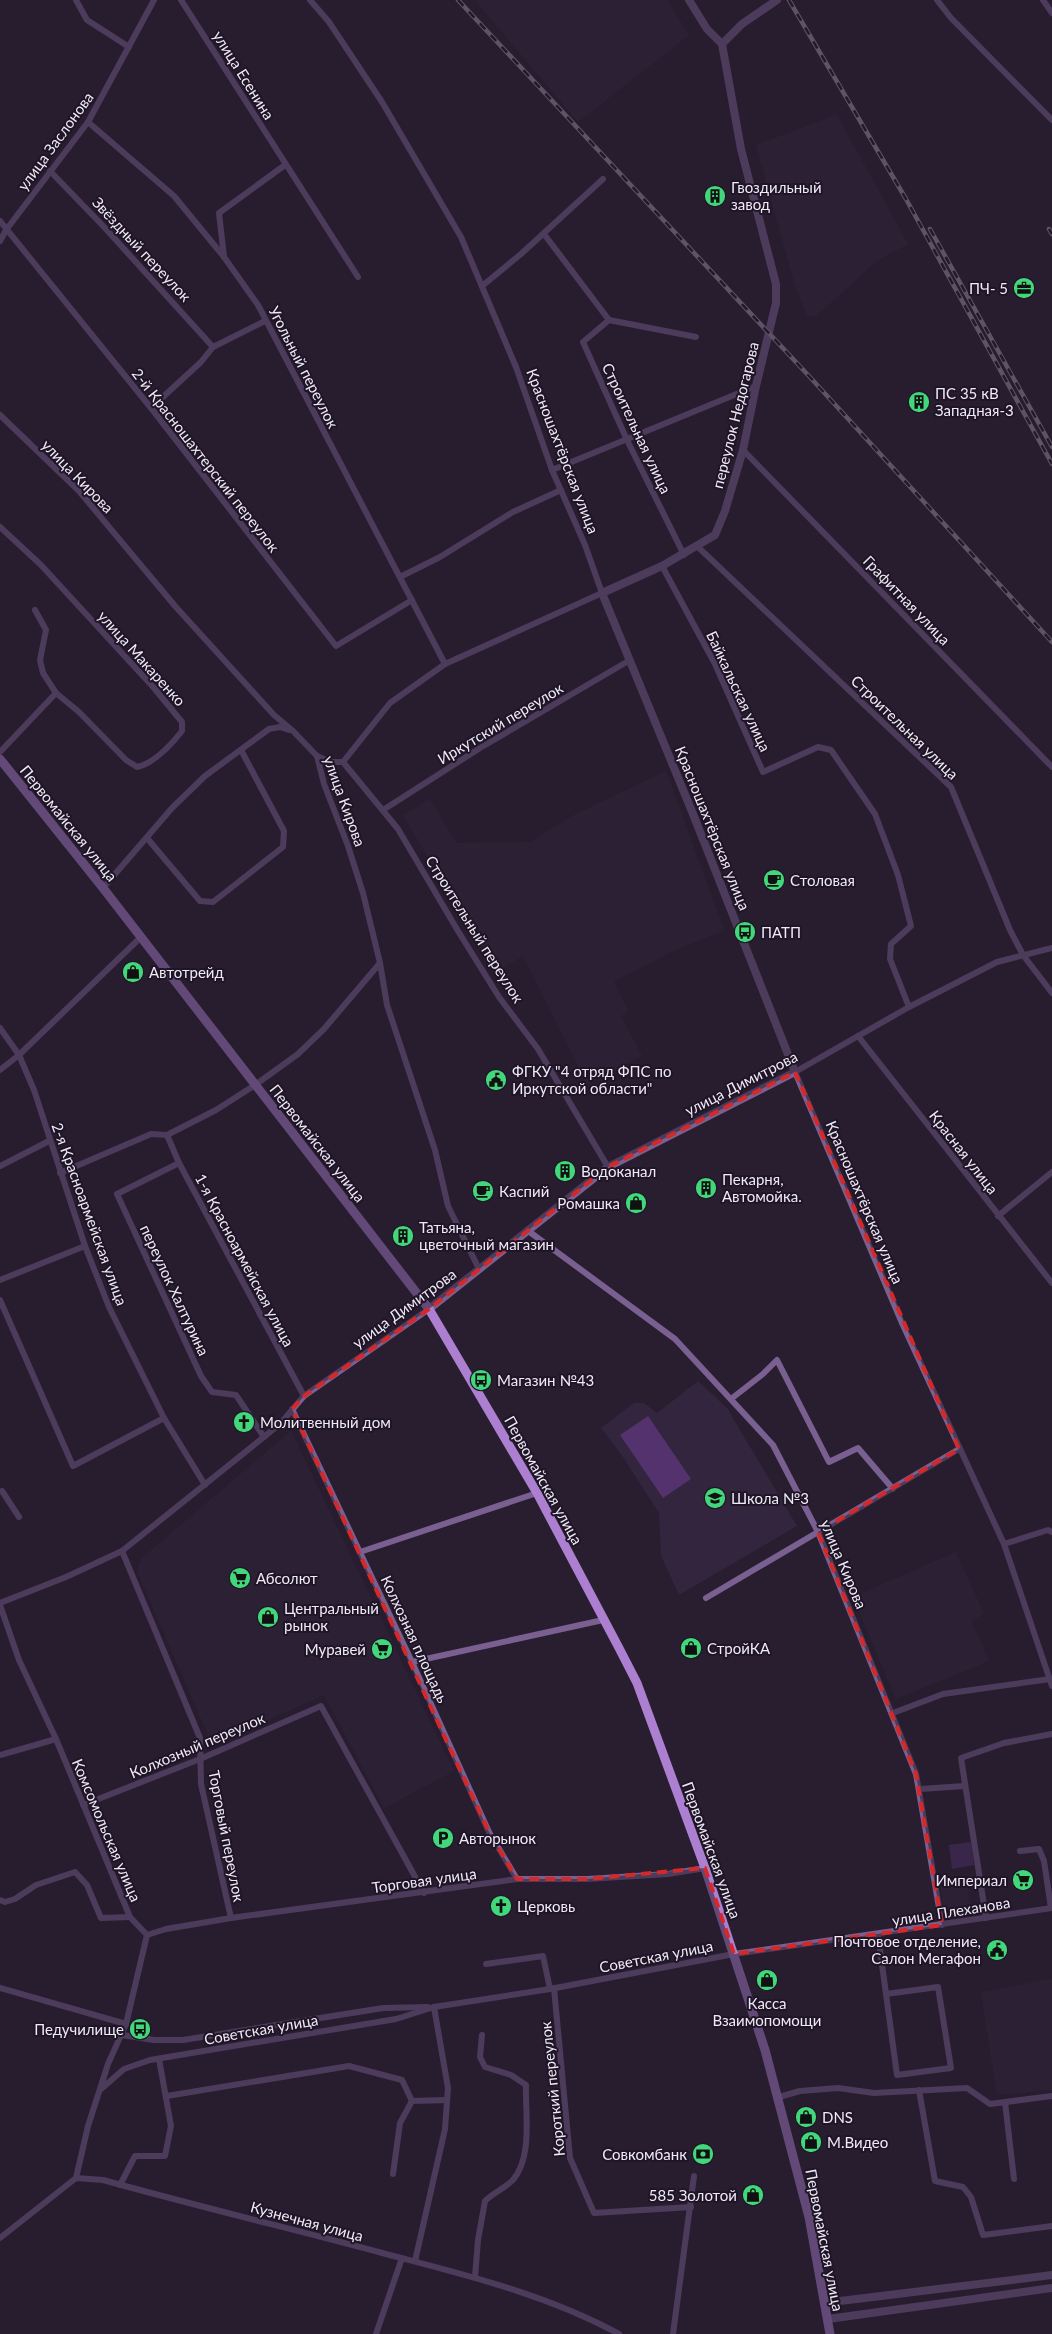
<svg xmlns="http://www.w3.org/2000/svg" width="1052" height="2334" viewBox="0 0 1052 2334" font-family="Lato,sans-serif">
	<rect width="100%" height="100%" fill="#281e30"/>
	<g fill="#32253d">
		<path d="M475,0H667L689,35L578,122Z"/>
		<path d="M837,115L908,244L878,260L816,316L807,315L796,289L756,145Z"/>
		<path d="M666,771L724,930L671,952L614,981L628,1011L621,1016L642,1056L587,1084L523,956L496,972L403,815L430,799L456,843L531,842L570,817Z"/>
		<path d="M698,1381L727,1408L797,1526L679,1595L661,1556L659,1513L623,1457L601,1428L634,1403H644L657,1413Z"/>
		<path d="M291,1431L454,1771L384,1808L324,1695L219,1742L209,1737L137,1571L141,1559Z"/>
		<path d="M956,1552L984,1614L971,1621L989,1661L896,1699L853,1597Z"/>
		<path d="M962,1883L968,1888L971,1908L944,1912L940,1886Z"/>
		<path d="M1052,1979V2090L997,2095L981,1992Z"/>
	</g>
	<g fill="#53326d">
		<path d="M648,1416L691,1479L663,1498L620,1435Z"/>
		<path d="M971,1842L974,1865L952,1869L949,1845Z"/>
	</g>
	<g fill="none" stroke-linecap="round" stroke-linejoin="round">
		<g stroke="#7a5f91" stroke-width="6">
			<path d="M76,0L87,20L129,47"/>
			<path d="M181,0L358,277"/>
			<path d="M310,0L329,22L382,102L461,237L516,367L552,470L585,545L602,593L445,664L390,703L343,762"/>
			<path d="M937,0L951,18L1052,120"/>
			<path d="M1043,0L1052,13"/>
			<path d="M88,122L174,196L224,257L258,305L445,664"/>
			<path d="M50,171L105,228L213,347"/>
			<path d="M0,221L151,408L336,646L412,600"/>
			<path d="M544,234L609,320L696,337"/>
			<path d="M0,241L6,230L88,122L154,0"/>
			<path d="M224,257L219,213L285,165"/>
			<path d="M482,286L521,254L603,179"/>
			<path d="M609,320L583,342L627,440L684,555"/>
			<path d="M151,408L201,362L213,347L265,321"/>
			<path d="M0,415L79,491L175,606L274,715L293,731L317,756L324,784L348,846L363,893L380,963L387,1005L435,1150L448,1206L479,1269"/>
			<path d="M743,450L1052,767"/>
			<path d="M552,470L756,386"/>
			<path d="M0,527L41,565L154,688L182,722V731C171,745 155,763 137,767L126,760L79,712L56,693L43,673L40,660L46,630L35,610"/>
			<path d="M698,547L951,787L1010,930L1023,955L1052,993"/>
			<path d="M662,566L715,664L763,772L818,747L831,750L875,814L898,875L911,926L891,944L890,959L909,1007"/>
			<path d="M400,577L440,557L513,512L561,490"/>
			<path d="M0,752L56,693"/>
			<path d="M317,756L330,762H343"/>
			<path d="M343,762L398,829L458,931L499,997L538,1049L608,1167"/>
			<path d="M383,810L480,748L630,660"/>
			<path d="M147,838L200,901L213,902L283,847L284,831L241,750"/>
			<path d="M103,888L172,808L205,776L269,729L280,727L289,730"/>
			<path d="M1052,948L997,962L909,1007L795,1072L902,1323L1004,1544L1052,1686"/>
			<path d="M0,1028L19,1055L34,1090L85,1246L109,1307L164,1418L205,1485"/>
			<path d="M858,1036L1052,1283"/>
			<path d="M0,1070L19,1055L141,937"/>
			<path d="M167,1135L179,1163L304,1396"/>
			<path d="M179,1163L117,1194L201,1376L212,1392L236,1395L264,1437"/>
			<path d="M0,1166L49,1141"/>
			<path d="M60,1173L151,1134L167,1135L216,1110L255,1085L298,1054L324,1029L380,963"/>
			<path d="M998,1216L1052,1172"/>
			<path d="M527,1230L675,1339L773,1445L818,1532L916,1774L942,1925"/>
			<path d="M0,1280L85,1246"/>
			<path d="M0,1300L73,1466L164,1418"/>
			<path d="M731,1399L763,1374L777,1360L829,1462L858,1448L893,1489"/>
			<path d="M292,1409L412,1662L489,1832L517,1879"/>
			<path d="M2,1491L19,1517"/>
			<path d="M1004,1544L1048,1530L1052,1532"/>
			<path d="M122,1551L200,1738L201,1784L231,1918"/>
			<path d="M360,1552L537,1493"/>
			<path d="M706,1598L959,1449"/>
			<path d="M0,1603L66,1577L122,1551L280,1424L304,1396L429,1309"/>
			<path d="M0,1605L19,1660L56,1739L130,1917L147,1935L126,2024L108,2064L88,2126L76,2178"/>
			<path d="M412,1662L603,1620"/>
			<path d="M893,1713L943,1694L1050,1679"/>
			<path d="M0,1755L56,1739"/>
			<path d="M920,1789L965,1786"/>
			<path d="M83,1805L200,1759L321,1706L424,1893"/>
			<path d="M1020,1851L1039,1849L1044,1861L1051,1908"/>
			<path d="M0,1900L5,1902L15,1899L36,1885L75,1872L87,1885L101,1918L130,1917"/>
			<path d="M986,1918L961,1758L1004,1743L1052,1734"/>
			<path d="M147,1935L166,1929L231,1918L517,1879H587L668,1874L705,1868"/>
			<path d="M878,1935L897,2075L951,2068L938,1987L886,1994"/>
			<path d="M486,1964L543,1956L550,1989"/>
			<path d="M0,1988L126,2024"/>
			<path d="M554,1988L570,2158L594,2213L691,2207"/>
			<path d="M122,2035L154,2040H183L383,2008L428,2007"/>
			<path d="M100,2090L124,2069L150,2060L396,2019L434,2007L550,1989L734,1954L1052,1908"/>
			<path d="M919,2090L935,2181L963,2187L971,2197L983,2235L1052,2226"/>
			<path d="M167,2096L349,2066L402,2080L412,2101L447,2100"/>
			<path d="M779,2097L800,2091L838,2088L874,2093L967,2088L990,2104L1052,2096"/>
			<path d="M1005,2102L1014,2179"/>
			<path d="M393,2174L400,2123L412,2101"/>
			<path d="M120,2185L135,2156H165L171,2126L159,2059"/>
			<path d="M0,2238L76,2178L103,2180C197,2206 292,2229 386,2254C465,2275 546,2294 619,2334"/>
			<path d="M415,2261L445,2129L448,2088L434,2007"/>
			<path d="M475,2277L478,2240L485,2201C493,2193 505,2188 513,2180C533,2156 525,2114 526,2085L511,2075L485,2067L480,2057L482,2035"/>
			<path d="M376,2334L402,2258"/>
			<path d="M673,2334L694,2176"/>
		</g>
		<g stroke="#7a5f91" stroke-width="8">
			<path d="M722,44L742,24L777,0"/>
			<path d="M429,1309L608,1167L795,1072L693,814L602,593L662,566L715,535L725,511L743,450L756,386L776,303V284L741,149L722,44L707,29L689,0"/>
			<path d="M824,2303L1052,2275"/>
			<path d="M828,2319L1052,2288"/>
		</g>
		<path stroke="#ac7fd0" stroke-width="9" d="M0,759L103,888L429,1309L537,1493L619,1648L637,1683L705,1868L765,2050L809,2217L830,2334"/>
		<g stroke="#9e96a5" stroke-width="4.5">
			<g id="rail">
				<path d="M458,0L808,375L1052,642"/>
				<path d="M789,0L906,199L1052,464"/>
				<path d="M930,229L1052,447"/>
				<path d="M1049,229L1052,234"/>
			</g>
		</g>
		<use href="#rail" stroke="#1e1526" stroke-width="2.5" stroke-dasharray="8" stroke-linecap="butt"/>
	</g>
	<path d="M0 0H1052V2334H0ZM795,1072L959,1449L818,1532L916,1774L942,1925L734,1954L705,1868L587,1879H517L489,1832L292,1409L304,1396L429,1309L608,1167Z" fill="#281e30" fill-opacity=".55" fill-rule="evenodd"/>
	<path fill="none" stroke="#d62828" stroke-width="4" stroke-dasharray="10 6" stroke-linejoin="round" d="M795,1072L959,1449L818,1532L916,1774L942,1925L734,1954L705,1868L587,1879H517L489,1832L292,1409L304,1396L429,1309L608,1167Z"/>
	<defs>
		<g id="building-disc" transform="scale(1.125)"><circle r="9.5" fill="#42d77b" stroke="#1e1526"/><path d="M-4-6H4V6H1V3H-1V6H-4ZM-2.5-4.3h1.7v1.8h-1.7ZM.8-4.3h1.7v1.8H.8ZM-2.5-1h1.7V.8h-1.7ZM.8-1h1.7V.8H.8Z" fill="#111"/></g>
		<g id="office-disc" transform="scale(1.125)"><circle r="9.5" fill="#42d77b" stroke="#1e1526"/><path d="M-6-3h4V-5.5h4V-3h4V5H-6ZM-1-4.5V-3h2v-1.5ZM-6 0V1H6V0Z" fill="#111"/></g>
		<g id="cafe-disc" transform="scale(1.125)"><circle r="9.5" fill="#42d77b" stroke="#1e1526"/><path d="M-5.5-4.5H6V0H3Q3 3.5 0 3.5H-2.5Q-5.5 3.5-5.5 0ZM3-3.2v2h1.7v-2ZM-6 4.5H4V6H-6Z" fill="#111"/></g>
		<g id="bus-disc" transform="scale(1.125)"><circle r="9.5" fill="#42d77b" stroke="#1e1526"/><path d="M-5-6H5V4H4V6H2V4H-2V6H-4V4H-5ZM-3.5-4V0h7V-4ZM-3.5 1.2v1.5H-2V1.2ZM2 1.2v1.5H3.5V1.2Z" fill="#111"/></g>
		<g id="shop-disc" transform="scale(1.125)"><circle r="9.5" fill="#42d77b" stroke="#1e1526"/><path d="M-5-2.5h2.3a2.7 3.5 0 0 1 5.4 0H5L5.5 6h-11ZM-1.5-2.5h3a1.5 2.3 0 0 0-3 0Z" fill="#111"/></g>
		<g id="civic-disc" transform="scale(1.125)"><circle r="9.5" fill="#42d77b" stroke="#1e1526"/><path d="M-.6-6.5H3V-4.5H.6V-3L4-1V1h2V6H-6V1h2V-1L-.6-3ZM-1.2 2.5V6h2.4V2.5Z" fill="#111"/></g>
		<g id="church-disc" transform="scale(1.125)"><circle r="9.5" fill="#42d77b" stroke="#1e1526"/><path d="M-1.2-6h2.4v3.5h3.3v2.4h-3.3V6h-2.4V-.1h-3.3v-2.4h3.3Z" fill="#111"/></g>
		<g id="school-disc" transform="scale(1.125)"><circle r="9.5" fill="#42d77b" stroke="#1e1526"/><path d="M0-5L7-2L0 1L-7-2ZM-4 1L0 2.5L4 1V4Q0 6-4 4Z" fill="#111"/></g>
		<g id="supermarket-disc" transform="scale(1.125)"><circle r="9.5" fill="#42d77b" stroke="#1e1526"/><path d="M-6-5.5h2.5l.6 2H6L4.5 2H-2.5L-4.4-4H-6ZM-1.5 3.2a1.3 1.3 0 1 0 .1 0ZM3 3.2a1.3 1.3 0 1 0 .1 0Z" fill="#111"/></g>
		<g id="parking-disc" transform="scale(1.125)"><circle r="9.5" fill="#42d77b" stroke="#1e1526"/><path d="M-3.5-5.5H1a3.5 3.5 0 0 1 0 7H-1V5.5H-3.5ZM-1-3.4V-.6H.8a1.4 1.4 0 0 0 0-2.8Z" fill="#111"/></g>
		<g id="bank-disc" transform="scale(1.125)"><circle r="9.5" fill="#42d77b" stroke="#1e1526"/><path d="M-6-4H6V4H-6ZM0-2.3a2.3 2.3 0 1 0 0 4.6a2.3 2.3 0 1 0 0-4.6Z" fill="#111"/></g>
	</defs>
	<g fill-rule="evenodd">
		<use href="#building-disc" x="715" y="196"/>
		<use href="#office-disc" x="1024" y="288"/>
		<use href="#building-disc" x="919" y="402"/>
		<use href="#cafe-disc" x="774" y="880"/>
		<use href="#bus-disc" x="745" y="932"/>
		<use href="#shop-disc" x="133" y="972"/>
		<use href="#civic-disc" x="496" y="1080"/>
		<use href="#building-disc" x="565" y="1171"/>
		<use href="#building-disc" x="706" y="1188"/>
		<use href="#cafe-disc" x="483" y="1191"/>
		<use href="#shop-disc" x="636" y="1203"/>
		<use href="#building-disc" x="403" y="1236"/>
		<use href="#bus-disc" x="481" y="1380"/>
		<use href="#church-disc" x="244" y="1422"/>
		<use href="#school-disc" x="715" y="1498"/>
		<use href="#supermarket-disc" x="240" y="1578"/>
		<use href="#shop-disc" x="268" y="1617"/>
		<use href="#shop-disc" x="691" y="1648"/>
		<use href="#supermarket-disc" x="382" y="1649"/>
		<use href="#parking-disc" x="443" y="1838"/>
		<use href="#supermarket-disc" x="1023" y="1880"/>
		<use href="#church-disc" x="501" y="1906"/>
		<use href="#civic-disc" x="997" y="1950"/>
		<use href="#shop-disc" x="767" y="1980"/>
		<use href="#bus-disc" x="140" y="2029"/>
		<use href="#shop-disc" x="806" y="2117"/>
		<use href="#shop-disc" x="811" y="2142"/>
		<use href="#bank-disc" x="703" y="2154"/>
		<use href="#shop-disc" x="753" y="2195"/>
	</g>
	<g text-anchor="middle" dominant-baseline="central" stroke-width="4" stroke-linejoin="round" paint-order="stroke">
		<g font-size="15" fill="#f0e9f6" stroke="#1e1526">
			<text transform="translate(244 75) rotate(58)">улица Есенина</text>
			<text transform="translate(55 141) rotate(-54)">улица Заслонова</text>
			<text transform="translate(142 249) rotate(47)">Звёздный переулок</text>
			<text transform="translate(304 367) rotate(63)">Угольный переулок</text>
			<text transform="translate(735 415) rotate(-76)">переулок Недогарова</text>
			<text transform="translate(637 428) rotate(65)">Строительная улица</text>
			<text transform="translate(563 451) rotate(69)">Красношахтёрская улица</text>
			<text transform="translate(206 460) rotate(52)">2-й Красношахтерский переулок</text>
			<text transform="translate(78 476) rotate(46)">улица Кирова</text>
			<text transform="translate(907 600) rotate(46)">Графитная улица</text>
			<text transform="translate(142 658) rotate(48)">улица Макаренко</text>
			<text transform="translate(739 691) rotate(65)">Байкальская улица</text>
			<text transform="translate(500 723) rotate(-31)">Иркутский переулок</text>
			<text transform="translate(905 727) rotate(44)">Строительная улица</text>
			<text transform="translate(345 801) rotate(70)">улица Кирова</text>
			<text transform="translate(69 823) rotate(51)">Первомайская улица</text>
			<text transform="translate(713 828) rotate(68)">Красношахтёрская улица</text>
			<text transform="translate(475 929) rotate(58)">Строительный переулок</text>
			<text transform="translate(741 1083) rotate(-27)">улица Димитрова</text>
			<text transform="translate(318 1143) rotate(52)">Первомайская улица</text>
			<text transform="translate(964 1152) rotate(52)">Красная улица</text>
			<text transform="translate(865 1202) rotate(67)">Красношахтёрская улица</text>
			<text transform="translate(90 1214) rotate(70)">2-я Красноармейская улица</text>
			<text transform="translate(245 1260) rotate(62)">1-я Красноармейская улица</text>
			<text transform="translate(175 1290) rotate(65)">переулок Халтурина</text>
			<text transform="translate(404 1308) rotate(-36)">улица Димитрова</text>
			<text transform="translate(544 1480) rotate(61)">Первомайская улица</text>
			<text transform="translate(844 1564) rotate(67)">улица Кирова</text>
			<text transform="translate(415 1639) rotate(65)">Колхозная площадь</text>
			<text transform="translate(197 1745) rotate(-23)">Колхозный переулок</text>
			<text transform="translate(107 1830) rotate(67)">Комсомольская улица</text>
			<text transform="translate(227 1836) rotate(79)">Торговый переулок</text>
			<text transform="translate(712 1850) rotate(70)">Первомайская улица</text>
			<text transform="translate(424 1880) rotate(-8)">Торговая улица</text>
			<text transform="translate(951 1911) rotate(-9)">улица Плеханова</text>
			<text transform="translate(656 1956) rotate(-11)">Советская улица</text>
			<text transform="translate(261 2029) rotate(-10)">Советская улица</text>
			<text transform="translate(552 2089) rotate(-96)">Короткий переулок</text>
			<text transform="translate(307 2221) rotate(15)">Кузнечная улица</text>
			<text transform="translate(825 2240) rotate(79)">Первомайская улица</text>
		</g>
		<g font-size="15" fill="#f0e9f6" stroke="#1e1526" text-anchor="start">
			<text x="731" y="187">Гвоздильный<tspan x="731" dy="17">завод</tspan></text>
			<text x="1008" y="288" text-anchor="end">ПЧ- 5</text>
			<text x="935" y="393">ПС 35 кВ<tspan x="935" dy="17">Западная-3</tspan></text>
			<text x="790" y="880">Столовая</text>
			<text x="761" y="932">ПАТП</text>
			<text x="149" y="972">Автотрейд</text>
			<text x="512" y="1071">ФГКУ "4 отряд ФПС по<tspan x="512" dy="17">Иркутской области"</tspan></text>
			<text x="581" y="1171">Водоканал</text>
			<text x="722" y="1179">Пекарня,<tspan x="722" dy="17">Автомойка.</tspan></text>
			<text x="499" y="1191">Каспий</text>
			<text x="620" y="1203" text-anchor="end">Ромашка</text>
			<text x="419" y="1227">Татьяна,<tspan x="419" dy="17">цветочный магазин</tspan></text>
			<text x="497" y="1380">Магазин №43</text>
			<text x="260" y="1422">Молитвенный дом</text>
			<text x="731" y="1498">Школа №3</text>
			<text x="256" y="1578">Абсолют</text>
			<text x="284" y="1608">Центральный<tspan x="284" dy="17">рынок</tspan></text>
			<text x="707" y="1648">СтройКА</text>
			<text x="366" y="1649" text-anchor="end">Муравей</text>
			<text x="459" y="1838">Авторынок</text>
			<text x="1007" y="1880" text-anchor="end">Империал</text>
			<text x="517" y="1906">Церковь</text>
			<text x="981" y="1941" text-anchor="end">Почтовое отделение,<tspan x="981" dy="17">Салон Мегафон</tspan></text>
			<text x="767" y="2003" text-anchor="middle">Касса<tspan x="767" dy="17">Взаимопомощи</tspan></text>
			<text x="124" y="2029" text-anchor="end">Педучилище</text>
			<text x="822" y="2117">DNS</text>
			<text x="827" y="2142">М.Видео</text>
			<text x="687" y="2154" text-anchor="end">Совкомбанк</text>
			<text x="737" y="2195" text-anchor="end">585 Золотой</text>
		</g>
	</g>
</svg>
